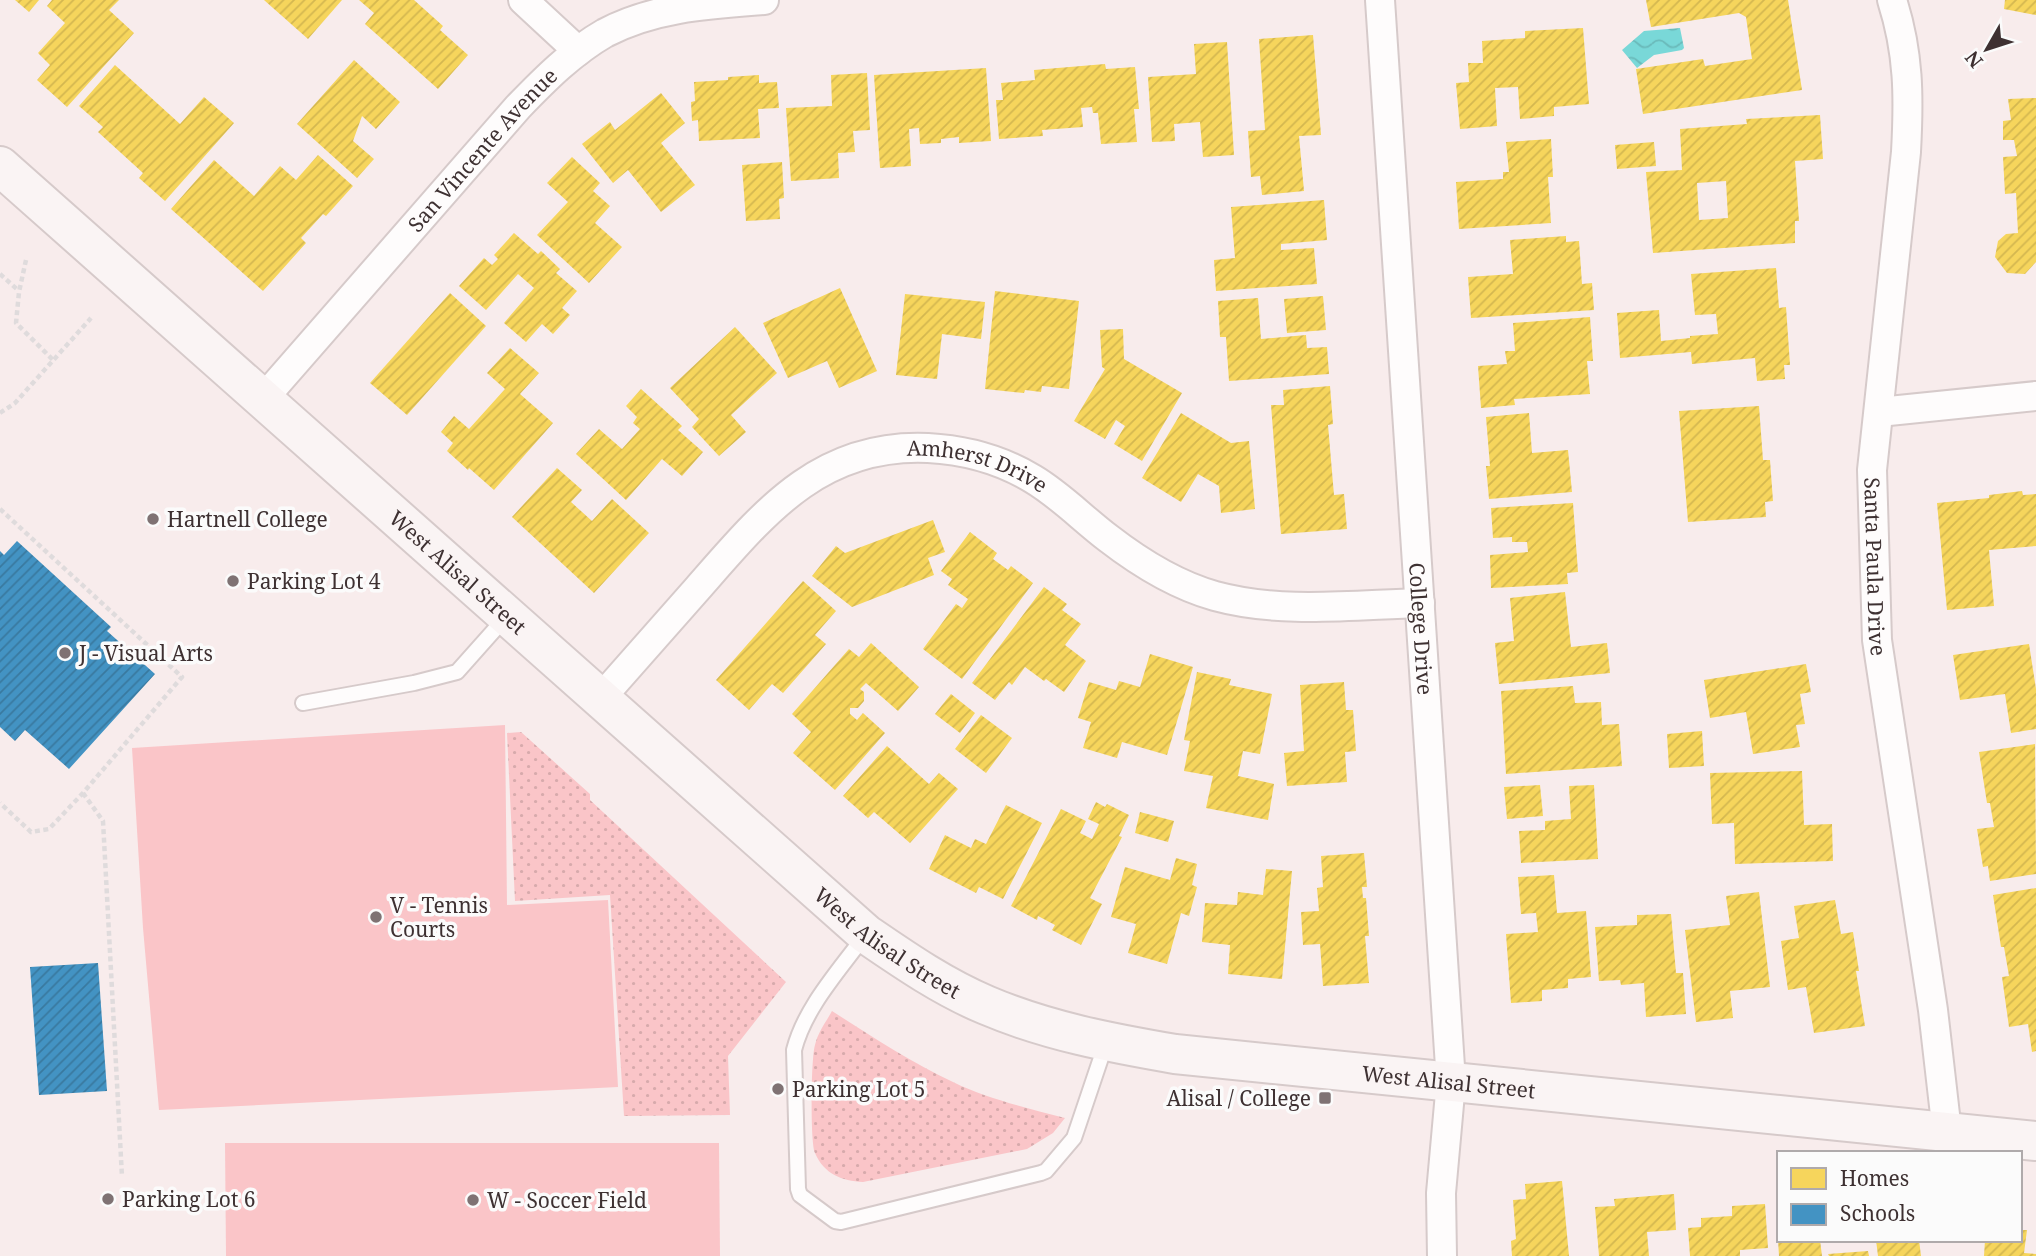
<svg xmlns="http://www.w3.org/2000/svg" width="2036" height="1256" viewBox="0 0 2036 1256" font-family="'Noto Serif',serif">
	<defs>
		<pattern id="grass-dots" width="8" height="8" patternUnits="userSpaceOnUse" patternTransform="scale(1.75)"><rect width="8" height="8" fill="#fac5c8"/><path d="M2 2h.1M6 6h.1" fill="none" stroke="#d7aaac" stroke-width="1.8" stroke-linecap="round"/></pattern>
		<pattern id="water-waves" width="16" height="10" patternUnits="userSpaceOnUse" patternTransform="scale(1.75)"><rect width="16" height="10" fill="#79d8d8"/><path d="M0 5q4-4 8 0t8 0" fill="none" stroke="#6ababa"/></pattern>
		<pattern id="homes-hatch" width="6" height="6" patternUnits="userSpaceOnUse" patternTransform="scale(1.75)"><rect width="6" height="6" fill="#f6d55c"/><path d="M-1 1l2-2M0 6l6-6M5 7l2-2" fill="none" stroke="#d4b750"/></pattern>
		<pattern id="schools-hatch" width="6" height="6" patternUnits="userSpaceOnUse" patternTransform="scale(1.75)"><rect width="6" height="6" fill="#4393c3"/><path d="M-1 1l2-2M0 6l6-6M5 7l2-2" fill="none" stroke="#39799f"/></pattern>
	</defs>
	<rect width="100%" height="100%" fill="#f8ecec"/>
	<g fill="url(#grass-dots)">
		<path d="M521,732L590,794V800L786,982L728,1056L730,1115L624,1116L610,895L515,901L507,733Z"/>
		<path d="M832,1011C871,1036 910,1062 953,1082C988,1099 1027,1108 1065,1118L1053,1133L1027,1149L863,1182C842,1181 824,1174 815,1153C810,1143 811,1057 815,1045C818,1032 826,1022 832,1011Z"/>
	</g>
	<g fill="#fac5c8">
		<path d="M505,725L507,905L608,900L618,1087L159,1110L143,928L132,748Z"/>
		<path d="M225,1143H719L720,1256H226Z"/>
	</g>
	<path fill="url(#water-waves)" d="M1680,28L1684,48L1682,50L1654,55L1637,68L1622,50L1644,31Z"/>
	<g fill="url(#homes-hatch)" fill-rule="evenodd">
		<path d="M15,0H39L29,12Z"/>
		<path d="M52,0H119L109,10L134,33L67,107L37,80L50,65L38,53L65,23L47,6Z"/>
		<path d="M264,0H342L308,39Z"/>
		<path d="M359,0H414L443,26L440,30L468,55L438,89L365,24L374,13Z"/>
		<path d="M1646,0H1788L1802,90L1643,114L1636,69L1703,59L1705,66L1752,59L1746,17L1739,13L1651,27Z"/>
		<path d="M2005,0H2036V15L2004,9Z"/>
		<path d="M1583,28L1589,104L1554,107V116L1520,119L1518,87L1495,88L1497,126L1460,129L1456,83L1469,82L1468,63H1483L1482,41L1525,38V31Z"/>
		<path d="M1313,35L1321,135L1299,136L1304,191L1262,195L1260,176L1251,177L1248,131L1265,130L1259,39Z"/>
		<path d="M1227,42L1234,155L1203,157L1200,122L1174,124L1175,141L1152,142L1148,77L1196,74L1194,44Z"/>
		<path d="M354,60L400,102L376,129L362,116L353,141L374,159L357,178L297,124Z"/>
		<path d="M1105,64L1106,69L1135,67L1139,109H1134L1137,142L1101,144L1098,113H1093L1092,107L1081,108L1083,127L1042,130L1043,136L999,139L996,100H1003L1001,83L1035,80L1034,70Z"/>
		<path d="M115,65L180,124L204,97L234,123L165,201L139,178L143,173L98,132L103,127L79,106Z"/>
		<path d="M986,68L991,141L959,143V137L941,139V143L920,144L919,128L909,129L911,166L880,168L874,75Z"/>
		<path d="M867,73L870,130L853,131L855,152L838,153L839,178L791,181L786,108L832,106L831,75Z"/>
		<path d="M759,75V83L777,82L779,108L758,109L760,138L699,141L698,120L692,121L691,102L695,101L694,82L728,80V77Z"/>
		<path d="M661,93L685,123L661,143L695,185L661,212L628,170L613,183L582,144L610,122L615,130Z"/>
		<path d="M2036,98V262L2025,274L2007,273L1995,257L1998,241L2006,234L2018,233L2016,193L2005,194L2003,157L2017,156L2014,140H2003V121L2011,120L2008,99Z"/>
		<path d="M1820,115L1823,159L1795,161L1799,221H1795V243L1653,253L1646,172L1682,170L1680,129L1747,124L1746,119ZM1726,181L1728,218L1699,220L1697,183Z"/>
		<path d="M1551,139L1553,177H1548L1551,223L1459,229L1456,182L1503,179V172H1509L1506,142Z"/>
		<path d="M1654,142L1656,166L1617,169L1615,145Z"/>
		<path d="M318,155L353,186L326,216L323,214L301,238L306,243L263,291L171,209L214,160L254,196L280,166L296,180Z"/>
		<path d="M572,157L600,183L593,191L610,206L595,223L622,247L589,283L537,235L568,202L547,183Z"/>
		<path d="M782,162L784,198L779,199L780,219L746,221L742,165Z"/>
		<path d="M1324,200L1327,240L1281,244V250L1314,248L1317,284L1216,291L1214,260L1235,258L1231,207Z"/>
		<path d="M514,233L538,254L541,251L560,269L556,273L577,291L562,308L570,315L553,334L542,324L526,342L504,323L534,288L518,274L486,310L459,286L484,258L492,265L498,259L494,255Z"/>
		<path d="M1566,236V242L1579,241L1582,284L1592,283L1594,310L1471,318L1468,277L1513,274L1510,240Z"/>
		<path d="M1776,268L1779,308L1786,307L1790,365H1784L1785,379L1757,381L1755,358L1692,364L1691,352L1620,358L1617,313L1659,310L1661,341L1690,338V336L1718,334L1716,314L1695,315L1691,274Z"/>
		<path d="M840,288L877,371L839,388L827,361L788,378L763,323Z"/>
		<path d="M995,291L1079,301L1069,389L1042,386L1041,392L1025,390L1024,393L985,389Z"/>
		<path d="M450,293L486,326L407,415L370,383Z"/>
		<path d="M905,294L985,302L981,339L942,334L937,379L896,375Z"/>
		<path d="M1323,296L1326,330L1287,333L1284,299Z"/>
		<path d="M1258,298L1261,339L1306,335L1307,348L1327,347L1329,374L1229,381L1226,337H1220L1218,301Z"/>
		<path d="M1590,317L1593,361H1587L1590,394L1514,399L1515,405L1481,408L1478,366L1507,364L1505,351H1515L1513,323Z"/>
		<path d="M735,327L777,373L731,415L746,432L719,456L692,427L699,419L670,388Z"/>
		<path d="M1123,329L1124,359L1182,393L1142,461L1114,444L1125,426L1116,420L1105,439L1074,421L1105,369L1102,367L1100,330Z"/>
		<path d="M510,348L539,373L520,394L553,423L494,490L469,468L468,470L447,451L453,443L441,432L454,416L469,429L505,389L487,373Z"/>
		<path d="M1330,386L1333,424L1328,425L1334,495L1344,494L1347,529L1281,534L1271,405H1284L1283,390Z"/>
		<path d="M641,389L682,426L678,430L703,452L682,476L662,459L626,500L576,454L599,429L622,449L640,429L633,423L637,417L626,406Z"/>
		<path d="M1759,406L1763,460H1770L1773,501L1765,502L1766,517L1688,522L1679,411Z"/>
		<path d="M1181,413L1231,443L1249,441L1255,509L1221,513L1219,486L1198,474L1181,502L1142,478Z"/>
		<path d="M1529,413L1532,453L1568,450L1572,492L1489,499L1486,466H1490L1486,417Z"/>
		<path d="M557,468L582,490L571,502L592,521L612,499L649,533L594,593L512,517Z"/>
		<path d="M2022,491L2023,495L2036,494V546L1989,550L1994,606L1947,610L1937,503L1989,498V495Z"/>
		<path d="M1573,503L1578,572L1567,573L1568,584L1491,588L1490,555L1528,552L1527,542H1512V537L1493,538L1491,508Z"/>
		<path d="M933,520L945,552L928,558L934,575L852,607L812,576L836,546L845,553Z"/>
		<path d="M970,532L997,553L993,559L1008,570L1011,566L1033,583L962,679L923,649L956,604L962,608L968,599L948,585L952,579L941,571Z"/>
		<path d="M803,581L836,611L815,635L826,644L783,693L772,684L749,710L716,680Z"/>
		<path d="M1044,587L1067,604L1062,610L1081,624L1065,645L1086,661L1064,692L1046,679L1044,681L1025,667L1012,685L1009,682L995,700L972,683Z"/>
		<path d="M1565,592L1571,647L1607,643L1610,673L1499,684L1495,643L1514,641L1510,598Z"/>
		<path d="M871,643L919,687L898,711L866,683L860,689L864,692V701L858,708H850V714L857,720L863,713L885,733L835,790L793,753L811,732L792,714L849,649L859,657Z"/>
		<path d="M2029,644L2036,689V729L2011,733L2005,694L1960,700L1953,655Z"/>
		<path d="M1150,654L1193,667L1167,755L1122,742L1117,758L1083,748L1091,722L1078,718L1089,682L1116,690L1119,681L1140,687Z"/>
		<path d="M1806,664L1811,692L1800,694L1805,724L1796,725L1800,747L1753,754L1746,712L1710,718L1704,680Z"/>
		<path d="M1197,672L1231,679L1229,685L1272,694L1260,754L1243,751L1238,776L1274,784L1268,820L1206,808L1213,776L1184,771L1190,741L1184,740Z"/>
		<path d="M1344,682L1346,710H1353L1356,751L1345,752L1347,782L1287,786L1284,753L1304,751L1300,685Z"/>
		<path d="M1573,686L1575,703L1601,702L1602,725L1619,724L1622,766L1506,774L1501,691Z"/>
		<path d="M951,694L975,713L960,733L935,714Z"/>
		<path d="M981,715L1012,738L986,773L955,749Z"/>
		<path d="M1702,731L1704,766L1669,768L1667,734Z"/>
		<path d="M2035,744L2036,874L1990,881L1988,866L1983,867L1977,829L1994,827L1990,803H1987L1979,752Z"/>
		<path d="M887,746L929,784L939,773L958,789L910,843L874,812L868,818L843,796Z"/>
		<path d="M1802,771L1804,825L1832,824L1833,861L1735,864L1734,823L1712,824L1710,773Z"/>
		<path d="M1540,785L1543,816L1507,819L1504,787Z"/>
		<path d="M1594,785L1598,859L1521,863L1519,831L1545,830V821L1571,819L1569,786Z"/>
		<path d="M1096,802L1105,807L1107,804L1129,815L1119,836L1122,837L1090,898L1102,904L1081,945L1052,930L1055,925L1038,916L1037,920L1011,906L1061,809L1086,821L1080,833L1092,839L1099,824L1088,819Z"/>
		<path d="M1006,805L1042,823L1003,899L979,887L976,893L929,869L945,835L971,848L975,839L986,844Z"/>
		<path d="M1140,812L1174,821L1168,842L1135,833Z"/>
		<path d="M1364,853L1367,887H1362L1363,898H1366L1369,936H1365L1369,983L1323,986L1320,944L1303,945L1301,912L1319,911L1317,888L1323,887L1321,856Z"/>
		<path d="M1176,858L1197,864L1192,885L1197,887L1189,916L1181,913L1167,964L1128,953L1136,924L1111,917L1125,867L1170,880Z"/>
		<path d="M1266,869L1292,871L1282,979L1228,974L1230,945L1202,942L1205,903L1237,905L1238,892L1263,895Z"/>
		<path d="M1554,875L1557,913L1586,911L1591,977L1568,979V988L1542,990V1001L1511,1003L1506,934L1538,932L1536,913L1521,914L1518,877Z"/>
		<path d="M2036,888V1051L2032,1052L2028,1024L2009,1027L2002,977L2009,976L2004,947H2001L1993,895Z"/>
		<path d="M1759,892L1770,987L1730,991L1733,1018L1696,1022L1685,930L1730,925L1726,896Z"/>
		<path d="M1835,900L1841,934L1853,932L1859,971H1856L1865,1026L1814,1033L1806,987L1788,990L1781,941L1799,938L1794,906Z"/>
		<path d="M1671,914L1676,973H1683L1686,1014L1646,1017L1644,983L1621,985L1620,980L1599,981L1595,927L1637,925V915Z"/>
		<path d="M1562,1181L1569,1256H1512L1511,1241L1516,1239L1513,1200L1526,1199L1525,1184Z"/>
		<path d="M1674,1194L1676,1230L1647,1232L1649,1256H1599L1595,1207L1615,1206L1614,1199Z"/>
		<path d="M1765,1204L1768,1248L1740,1250V1256H1690L1688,1228L1701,1227V1218L1732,1216V1206Z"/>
		<path d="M2020,1230H2027L2024,1253L2036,1254V1256H1984L1985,1240H2020Z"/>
		<path d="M1778,1240H1820L1822,1256H1779Z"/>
		<path d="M1876,1240H1919L1921,1256H1878Z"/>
		<path d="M1868,1251L1869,1256H1829L1828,1254Z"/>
	</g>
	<g fill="url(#schools-hatch)">
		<path d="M17,541L111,627L107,631L155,674L69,769L25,730L15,741L0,727V551L4,555Z"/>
		<path d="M98,963L107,1091L39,1095L30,967Z"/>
	</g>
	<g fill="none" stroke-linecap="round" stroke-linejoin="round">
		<g stroke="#d6caca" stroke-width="18">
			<g id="service">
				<path d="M303,703L414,683L457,672L506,617"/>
				<path d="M865,935C839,971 805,1007 794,1050L798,1189L800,1195L835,1221L841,1222L1041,1173L1046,1171L1074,1138L1106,1043"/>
			</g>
		</g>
		<g stroke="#d6caca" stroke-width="32">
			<g id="minor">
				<path d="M523,0L578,51"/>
				<path id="s1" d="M1380,0L1451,1082L1441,1193L1442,1256"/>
				<path id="s2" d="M1892,0C1909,53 1909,97 1906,152L1872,470L1877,640L1933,1010L1947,1132"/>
				<path id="s3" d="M263,399L518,107C545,79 572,52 605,33C654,7 710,4 764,0"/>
				<path d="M1879,412L2036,396"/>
				<path id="s4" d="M600,699C633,662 665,625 698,588C763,514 819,443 928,448C966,450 1000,459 1033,479C1060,495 1083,519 1108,538C1139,562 1176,585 1215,596C1281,614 1352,605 1420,603"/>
			</g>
		</g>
		<g stroke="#d6caca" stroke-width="42">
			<g id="secondary">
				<path id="s5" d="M0,166L866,934C904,960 943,987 986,1005C1047,1031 1111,1043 1175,1054L2036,1141"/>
			</g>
		</g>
		<g stroke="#dfdbdc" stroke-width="4.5" stroke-dasharray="5 3.5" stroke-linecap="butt">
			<path d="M26,260L19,292L16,323L53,360"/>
			<path d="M0,274L19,291"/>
			<path d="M0,413L15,403L91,318"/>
			<path d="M0,509L182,677L83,793L49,829L31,832L0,803"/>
			<path d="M83,793L103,821L122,1177"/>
		</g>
		<use href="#service" stroke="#fefcfc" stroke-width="14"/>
		<use href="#minor" stroke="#fefcfc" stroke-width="28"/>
		<use href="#secondary" stroke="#faf4f4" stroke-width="38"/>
	</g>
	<g fill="#7f7273" stroke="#fbfbfb" stroke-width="2.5">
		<circle cx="153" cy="519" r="7"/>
		<circle cx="233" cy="581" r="7"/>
		<circle cx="65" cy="653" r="7"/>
		<circle cx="376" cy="917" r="7"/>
		<circle cx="778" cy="1089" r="7"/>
		<rect x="1318" y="1091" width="14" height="14" rx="3.5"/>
		<circle cx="108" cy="1199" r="7"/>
		<circle cx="473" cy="1200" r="7"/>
	</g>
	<g text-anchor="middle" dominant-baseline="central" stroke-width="7" stroke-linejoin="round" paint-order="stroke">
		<g font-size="21" fill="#3e3132" stroke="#fbfbfb">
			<text stroke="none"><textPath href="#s3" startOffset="332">San Vincente Avenue</textPath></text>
			<text stroke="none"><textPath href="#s4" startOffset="481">Amherst Drive</textPath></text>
			<text stroke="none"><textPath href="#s2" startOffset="570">Santa Paula Drive</textPath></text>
			<text stroke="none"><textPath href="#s5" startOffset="612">West Alisal Street</textPath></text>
			<text stroke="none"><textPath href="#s1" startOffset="630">College Drive</textPath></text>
			<text stroke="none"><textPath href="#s5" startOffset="1180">West Alisal Street</textPath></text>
			<text stroke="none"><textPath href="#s5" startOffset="1768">West Alisal Street</textPath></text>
		</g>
		<g font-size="21" fill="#3e3132" stroke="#fbfbfb" text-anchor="start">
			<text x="167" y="519">Hartnell College</text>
			<text x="247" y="581">Parking Lot 4</text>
			<text x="79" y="653">J - Visual Arts</text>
			<text x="390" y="905">V - Tennis<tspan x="390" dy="24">Courts</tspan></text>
			<text x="792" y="1089">Parking Lot 5</text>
			<text x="1311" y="1098" text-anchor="end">Alisal / College</text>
			<text x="122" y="1199">Parking Lot 6</text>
			<text x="487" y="1200">W - Soccer Field</text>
		</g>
	</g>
	<rect x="1777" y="1151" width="245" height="91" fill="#fbfbfb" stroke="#afaaab" stroke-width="2"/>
	<rect x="1791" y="1168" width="35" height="21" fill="#f6d55c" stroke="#afaaab" stroke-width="2"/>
	<text x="1840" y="1186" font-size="21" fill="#3e3132">Homes</text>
	<rect x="1791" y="1204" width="35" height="21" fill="#4393c3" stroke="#afaaab" stroke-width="2"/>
	<text x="1840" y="1221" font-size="21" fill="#3e3132">Schools</text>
	<g transform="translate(1987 49) rotate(231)" stroke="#fbfbfb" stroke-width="5" paint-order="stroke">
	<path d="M0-5L12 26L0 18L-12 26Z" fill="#3e3132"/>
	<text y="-10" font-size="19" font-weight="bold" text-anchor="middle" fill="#3e3132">N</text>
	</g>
</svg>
